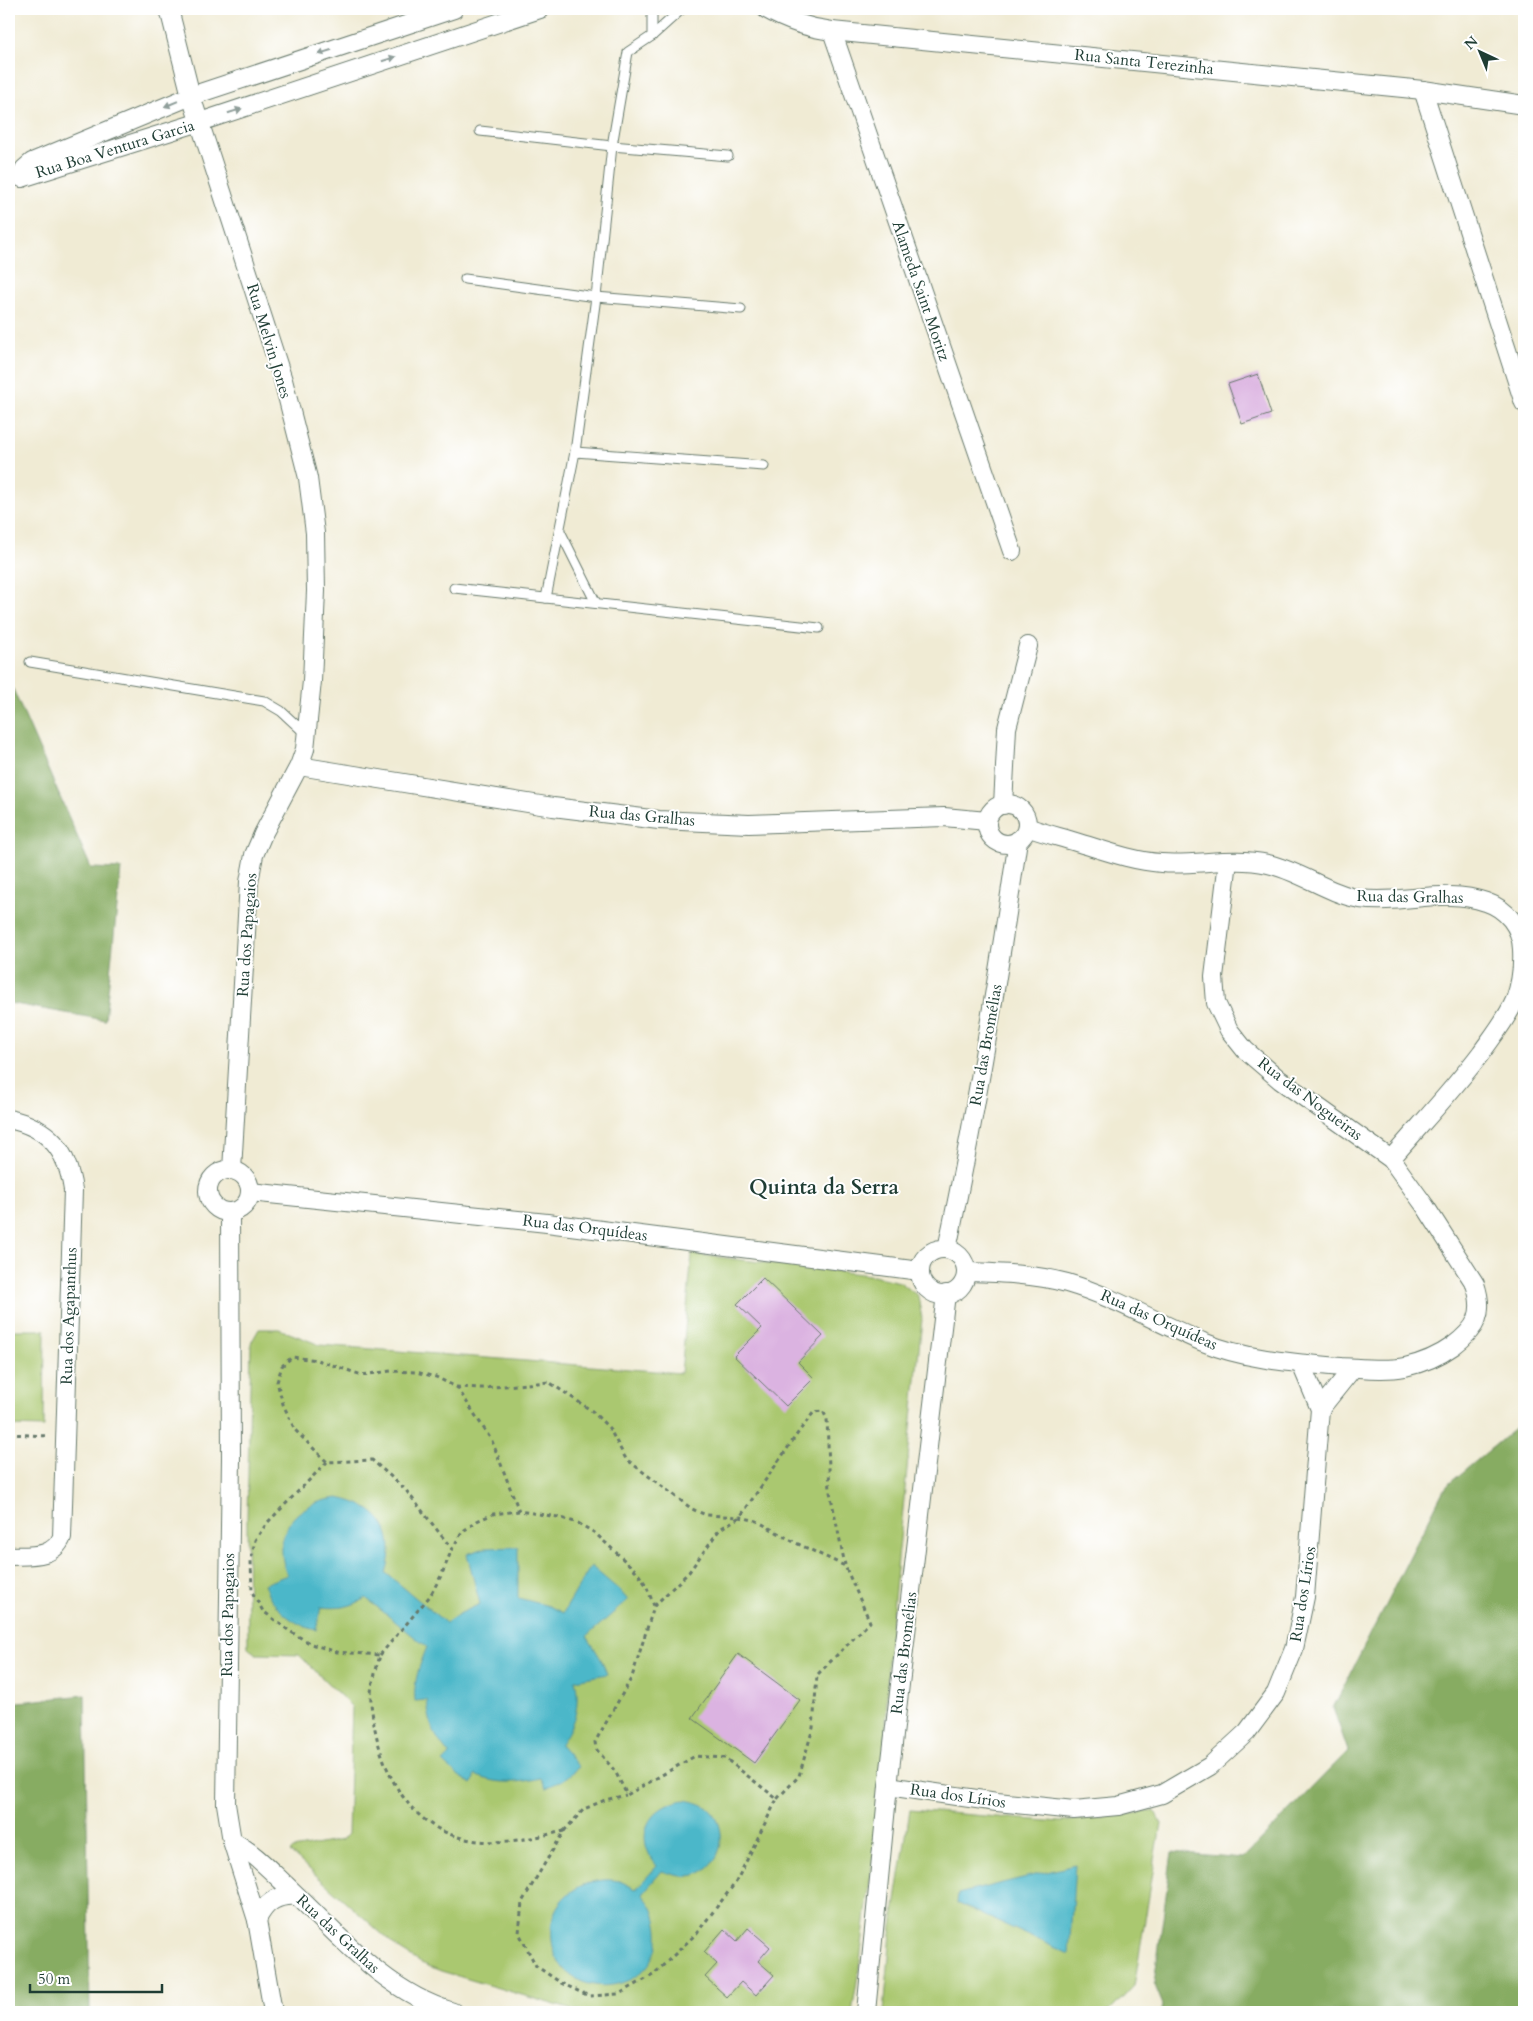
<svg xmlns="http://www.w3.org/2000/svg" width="1533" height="2021" viewBox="0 0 1533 2021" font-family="Cardo,serif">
	<rect width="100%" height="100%" fill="#fff"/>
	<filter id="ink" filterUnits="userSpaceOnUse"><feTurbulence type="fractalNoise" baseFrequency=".02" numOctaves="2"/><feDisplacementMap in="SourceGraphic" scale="10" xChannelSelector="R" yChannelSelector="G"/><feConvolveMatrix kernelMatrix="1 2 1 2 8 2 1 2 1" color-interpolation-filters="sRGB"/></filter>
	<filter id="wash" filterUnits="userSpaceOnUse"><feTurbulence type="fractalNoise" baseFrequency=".0096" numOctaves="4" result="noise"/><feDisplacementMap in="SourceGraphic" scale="20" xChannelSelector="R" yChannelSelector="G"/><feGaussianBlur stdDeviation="1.12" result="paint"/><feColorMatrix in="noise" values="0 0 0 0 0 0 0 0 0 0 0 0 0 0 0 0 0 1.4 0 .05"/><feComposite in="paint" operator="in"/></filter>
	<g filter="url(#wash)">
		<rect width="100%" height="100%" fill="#f0ebd4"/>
		<g fill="#aac86f" stroke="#648252">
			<path d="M692,1254L869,1275L900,1282L918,1296L922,1319L888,1659L885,1761L859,1969L852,2012H579L441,1971L421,1963L400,1950L290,1852L293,1849L342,1840L348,1834L352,1707L299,1655L256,1654L248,1648L247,1519L251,1343L259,1329H279L320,1345L681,1373Z"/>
			<path d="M9,1330H45L44,1427L9,1426Z"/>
			<path d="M910,1810L1060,1822L1155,1811L1161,1824L1134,1986L1109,2012H884L891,1933Z"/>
		</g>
		<g fill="#87ac62" stroke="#53744b">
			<path d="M9,680L91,868L121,869L105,1020L9,1003Z"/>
			<path d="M1524,1421V2012H1161L1163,2005L1154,1983L1172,1852L1243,1858L1348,1751L1333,1708L1445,1487Z"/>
			<path d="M85,1695L90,2012H9V1703Z"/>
		</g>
		<g fill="#4cb7c9" stroke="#367a7e">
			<path d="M338,1498C379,1506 399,1531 386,1573L446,1623L459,1614L480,1604L467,1554L485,1548L518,1547V1598L549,1606L563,1613L591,1566L619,1590L628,1600L587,1636L601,1659L607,1674L575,1680C581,1705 574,1725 560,1745L579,1767L563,1780L546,1788L541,1778C518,1783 498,1785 475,1775L472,1784L456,1774L443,1762L450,1755C433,1735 430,1726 427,1700L415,1701C413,1682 420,1664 427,1647L366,1598C351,1607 339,1609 321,1607L316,1630C293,1625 271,1607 264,1584L287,1575C271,1532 294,1503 338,1498Z"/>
			<path d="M685,1800C694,1802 703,1803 710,1810C732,1831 720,1873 689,1876C679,1877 671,1874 662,1871L642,1894C646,1899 651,1904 653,1910C687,1998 542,2018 552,1923C555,1893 591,1875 619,1881C625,1883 631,1887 636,1889L657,1866C632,1836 649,1805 685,1800Z"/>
			<path d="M1075,1865L1069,1954L957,1903L958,1894Z"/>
		</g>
		<g id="blocks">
			<g fill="#dbb3e1">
				<path d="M1258,374L1271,414L1242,424L1228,384Z"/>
				<path d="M763,1278L823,1336L798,1362L814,1378L786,1406L734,1356L762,1328L737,1304Z"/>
				<path d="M738,1654L800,1700L754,1763L692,1718Z"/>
				<path d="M748,1928L770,1947L758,1961L774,1975L756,1995L741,1982L727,1997L705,1977L717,1964L704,1952L724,1929L737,1941Z"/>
			</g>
		</g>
	</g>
	<g filter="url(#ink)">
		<use href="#blocks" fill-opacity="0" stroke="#687a6c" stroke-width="1"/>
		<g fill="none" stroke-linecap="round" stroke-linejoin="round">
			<g stroke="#687a6c" stroke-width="11">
				<g id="lane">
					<path d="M652,36L682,9"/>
					<path d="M480,131L612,146L728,156"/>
					<path d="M9,182L22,178"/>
					<path d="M465,279L596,297L741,309"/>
					<path d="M575,452L764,466"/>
					<path d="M560,531L596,603"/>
					<path d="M454,588L819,628"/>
					<path d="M546,598L575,452L596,297L612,146L628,52L652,36V9"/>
					<path d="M30,662L264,701L281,711L307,735"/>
				</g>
			</g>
			<g stroke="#687a6c" stroke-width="20">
				<g id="street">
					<path d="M169,9L191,96L283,380L308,478L315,533L316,591L312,681L305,749L299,766L263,834L254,855L249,882L232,1170"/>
					<path d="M766,9C787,21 808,28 832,31L1423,90L1524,105"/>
					<path d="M832,31L1012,551"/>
					<path d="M1423,90L1524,403"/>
					<path d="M22,178L200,122L540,9"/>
					<path d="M22,178L24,169L32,162L191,96L454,9"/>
					<path d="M299,766L553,807L659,820L749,824L944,817L987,821"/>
					<circle cx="1007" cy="824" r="20"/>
					<path d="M1003,805L1007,728L1028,646"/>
					<path d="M1027,827C1043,833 1060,837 1076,842C1103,850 1132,861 1161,863C1196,866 1232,856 1268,864C1300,871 1327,893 1360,899C1402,905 1445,887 1486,902C1507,909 1521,927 1522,949C1523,966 1521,983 1515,1000C1507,1019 1493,1036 1481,1053C1453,1090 1421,1124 1391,1159"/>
					<path d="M9,1119C49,1128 67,1149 73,1190L62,1537C53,1559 29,1555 9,1556"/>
					<circle cx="229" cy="1191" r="21"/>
					<path d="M250,1192L547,1223L920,1271"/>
					<path d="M230,1212L231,1458L226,1804L232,1841L257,1920L273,2012"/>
					<path d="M947,1249C976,1114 998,977 1018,840"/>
					<circle cx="943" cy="1272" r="23"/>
					<path d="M966,1272C999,1273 1034,1274 1067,1283C1115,1297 1157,1323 1203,1342C1246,1360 1295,1363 1341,1367C1362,1368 1385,1371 1405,1367C1423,1363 1439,1356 1453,1346C1477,1328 1485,1313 1475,1284L1425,1206L1391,1159L1280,1080L1245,1050L1229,1030L1216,1003L1214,977L1228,861"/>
					<path d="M1320,1409L1353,1368"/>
					<path d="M888,1786L997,1802L1074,1810L1118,1806L1162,1794L1210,1766L1247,1732L1276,1693L1294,1649L1305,1597L1320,1409L1301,1364"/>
					<path d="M232,1841C252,1851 269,1869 285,1884C336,1932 384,1992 453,2012"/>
					<path d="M257,1920C265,1902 278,1894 297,1896"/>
					<path d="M866,2012L888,1786L946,1294"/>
				</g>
			</g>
			<g stroke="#687a6c" stroke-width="3" stroke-dasharray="4 4" stroke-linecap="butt">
				<path d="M457,1387L492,1441L519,1511"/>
				<path d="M9,1434L48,1436"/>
				<path d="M327,1462L267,1523L255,1540L251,1561L252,1592L263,1611L288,1630L311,1644L337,1652L380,1655C377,1667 373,1679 371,1692C370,1704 373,1717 375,1729C385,1779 413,1828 466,1839C498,1846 533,1838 564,1831L522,1902L519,1933L536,1966L561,1983L589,1996L619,1994L653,1975L696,1934L736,1882L777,1799L725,1758L695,1756L627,1795L615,1771L596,1749L595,1742L632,1677L654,1606L646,1585L636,1571L595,1533L578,1523L558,1517L519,1511L493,1514L477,1521L462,1532L452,1549L405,1489L372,1460L327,1462L295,1430L283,1404L277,1382L282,1366L292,1357L317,1360L362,1375L391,1371L416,1372L436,1377L456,1387L483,1388L549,1382L592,1411L609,1428L626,1459L692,1509L706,1515L740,1517L757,1521L794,1542L845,1566L870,1622L817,1675L813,1728L799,1776L777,1799"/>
				<path d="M654,1606L689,1572L720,1529L740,1517L800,1430L814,1412L823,1411L827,1419L830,1492L845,1565"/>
				<path d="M380,1655L430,1596L442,1574L452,1549"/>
				<path d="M564,1831L584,1809L605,1800L626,1795"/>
			</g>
			<use href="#lane" stroke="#fff" stroke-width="9"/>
			<use href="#street" stroke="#fff" stroke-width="18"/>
		</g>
		<defs><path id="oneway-solid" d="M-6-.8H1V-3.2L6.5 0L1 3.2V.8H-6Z" transform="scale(1.25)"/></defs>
		<g fill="#8f9e9a">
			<use href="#oneway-solid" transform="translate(325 52) rotate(162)"/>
			<use href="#oneway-solid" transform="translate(389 59) rotate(-18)"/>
			<use href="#oneway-solid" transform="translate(171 104) rotate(158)"/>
			<use href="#oneway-solid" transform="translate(235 111) rotate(-18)"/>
		</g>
	</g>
	<g text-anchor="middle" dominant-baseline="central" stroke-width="4" stroke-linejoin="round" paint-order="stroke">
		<g font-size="16" fill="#1f3d34" stroke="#fff">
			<text transform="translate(1144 62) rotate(6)">Rua Santa Terezinha</text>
			<text transform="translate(115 149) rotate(-17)">Rua Boa Ventura Garcia</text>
			<text transform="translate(921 291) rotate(71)">Alameda Saint Moritz</text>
			<text transform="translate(269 341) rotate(73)">Rua Melvin Jones</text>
			<text transform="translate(642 816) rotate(5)">Rua das Gralhas</text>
			<text transform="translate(1410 897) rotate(1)">Rua das Gralhas</text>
			<text transform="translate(247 935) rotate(-86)">Rua dos Papagaios</text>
			<text transform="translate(986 1045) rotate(-80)">Rua das Bromélias</text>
			<text transform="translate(1310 1099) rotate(37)">Rua das Nogueiras</text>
			<text transform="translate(585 1228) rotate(7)">Rua das Orquídeas</text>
			<text transform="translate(69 1316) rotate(-88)">Rua dos Agapanthus</text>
			<text transform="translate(1159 1320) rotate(24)">Rua das Orquídeas</text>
			<text transform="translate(1303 1594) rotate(-81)">Rua dos Lírios</text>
			<text transform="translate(228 1615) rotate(-89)">Rua dos Papagaios</text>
			<text transform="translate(904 1653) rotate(-83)">Rua das Bromélias</text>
			<text transform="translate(958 1796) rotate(8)">Rua dos Lírios</text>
			<text transform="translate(338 1934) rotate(43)">Rua das Gralhas</text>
		</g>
		<g font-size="21" font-weight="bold" fill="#1f3d34" stroke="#fff">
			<text x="824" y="1187">Quinta da Serra</text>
		</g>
	</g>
	<rect width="1533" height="2021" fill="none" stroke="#fff" stroke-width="30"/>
	<g transform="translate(1480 52) rotate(316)" stroke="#ffffff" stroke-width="4" paint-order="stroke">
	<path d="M0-4L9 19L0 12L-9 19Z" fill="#1f3d34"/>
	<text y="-8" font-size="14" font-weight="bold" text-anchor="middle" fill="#1f3d34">N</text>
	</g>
	<path d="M30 1984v8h132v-8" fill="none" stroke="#1f3d34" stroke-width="2.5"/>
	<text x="38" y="1984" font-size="15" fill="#1f3d34" stroke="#ffffff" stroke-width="4" paint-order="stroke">50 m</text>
</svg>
